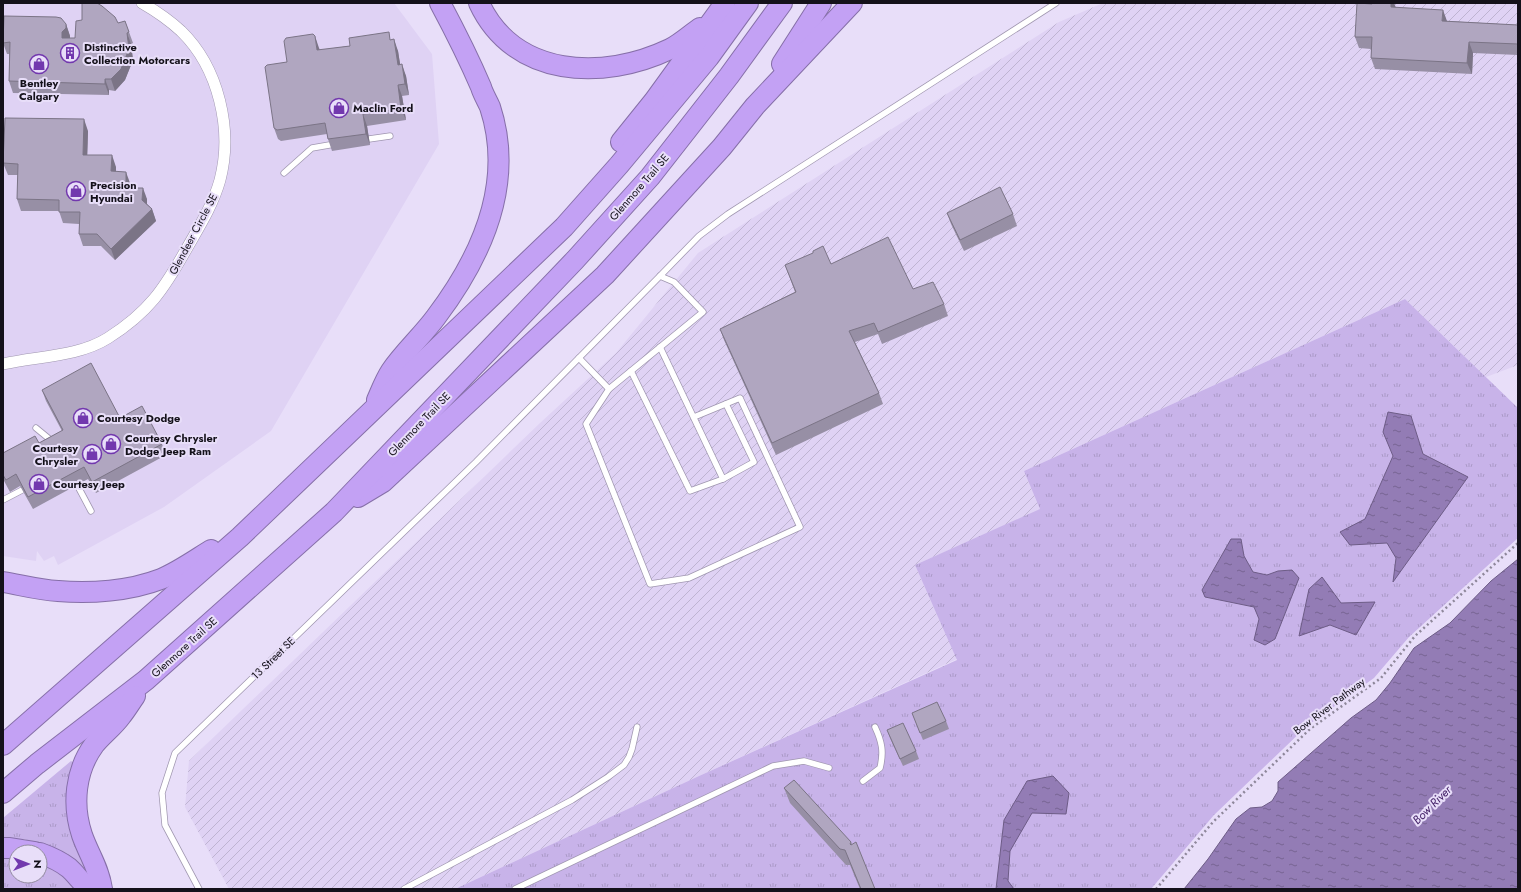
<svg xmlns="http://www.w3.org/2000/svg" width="1521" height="892" viewBox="0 0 1521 892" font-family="Jost,sans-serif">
	<defs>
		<pattern id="industrial-furrows" width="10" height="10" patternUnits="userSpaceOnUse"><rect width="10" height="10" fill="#dfd2f4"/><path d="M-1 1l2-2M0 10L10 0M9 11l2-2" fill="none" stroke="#beb3d1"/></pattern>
		<pattern id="grass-tufts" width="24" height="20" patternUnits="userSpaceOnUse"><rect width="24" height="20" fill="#c8b3e9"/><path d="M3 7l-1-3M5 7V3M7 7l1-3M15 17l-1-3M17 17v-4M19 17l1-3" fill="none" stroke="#ab99c7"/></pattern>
		<pattern id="water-ripples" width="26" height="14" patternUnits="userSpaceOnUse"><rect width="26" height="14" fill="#937cb5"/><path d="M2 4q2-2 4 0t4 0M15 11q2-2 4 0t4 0" fill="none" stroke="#776492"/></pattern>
	</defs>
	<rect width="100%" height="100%" fill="#e8def9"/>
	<path fill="#dfd2f4" d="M3,3H394L432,54L439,144L271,431L164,507L58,565L54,556L44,561L37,551L36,561L3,556Z"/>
	<path fill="url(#industrial-furrows)" d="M1103,3H1518V365L1486,377L1405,299L1024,471L1041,509L915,565L957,659L699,776L455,889H229L185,807L189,761L540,423L616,353L698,253L1059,22Z"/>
	<g fill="url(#grass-tufts)">
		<path d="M1405,299L1518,408V538L1409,637L1374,678L1307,726L1214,815L1151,889H455L699,776L957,660L915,565L1040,509L1024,471Z"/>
		<path d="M71,761L76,764L89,867L83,872L46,847L24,839H3V818Z"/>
		<path d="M3,856L16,857V876H40V863C55,869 66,877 76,889H3Z"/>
	</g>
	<g fill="url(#water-ripples)" stroke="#6d5c86">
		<path d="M1388,412L1411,416L1423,454L1468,477L1393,582L1396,558L1387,543L1350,545L1340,532L1365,519L1393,456L1383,432Z"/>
		<path d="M1231,539H1241L1244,556L1253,572L1267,575L1278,571L1292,570L1299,578L1275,639L1265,645L1254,640L1259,619L1254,607L1205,597L1202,590Z"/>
		<path d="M1518,559V889H1184L1208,859L1236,819L1250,808L1262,807L1272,801L1278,791V782L1351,718L1376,700L1390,683L1414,648L1450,623L1491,581Z"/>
		<path d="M1322,577L1341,603L1375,602L1356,635L1330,625L1299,636L1309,589Z"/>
		<path d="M1053,776L1069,793L1066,814L1032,813L1010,851L1008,881L1014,889H996L1004,820L1027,781Z"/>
	</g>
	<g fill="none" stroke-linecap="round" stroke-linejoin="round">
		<g stroke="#a097b0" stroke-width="7">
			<g id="service">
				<path d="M362,140L390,136"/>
				<path d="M284,173L312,148L335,144"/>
				<path d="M660,276L674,282L703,312L609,389L586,424L650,584L689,578L800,527L740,398L694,417"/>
				<path d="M660,347L723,479L754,462L726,404"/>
				<path d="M579,358L609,389"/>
				<path d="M631,371L690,491L723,479"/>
				<path d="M36,428L53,442"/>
				<path d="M74,479L91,511"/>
				<path d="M3,500L28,487"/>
				<path d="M863,781L880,768C884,752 882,742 875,727"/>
				<path d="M199,889L165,825L162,793L175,753L476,462L660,276L699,236L728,214L1056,3"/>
				<path d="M404,889L572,800L608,777L624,765L629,757L632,749L637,727"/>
				<path d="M515,889L773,766L804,761L829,768"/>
			</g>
		</g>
		<g stroke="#a097b0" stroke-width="12">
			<path id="minor" d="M3,364C37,356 78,357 108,338C149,312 164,289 187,248C199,227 213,205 220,180C233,130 219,68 181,31C169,20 156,11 142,3"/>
		</g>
		<g stroke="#866fa8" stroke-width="22">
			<g id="motorway">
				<path d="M479,3C514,78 603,81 670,49C680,44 690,35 700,28"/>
				<path d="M782,64L821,3"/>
				<path d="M621,142L654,101L725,3"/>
				<path d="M377,400C381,391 385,380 391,371C404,352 422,336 436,317C482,256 515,183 490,107C487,100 483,94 481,87C469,59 455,31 440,3"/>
				<path d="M358,497L383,482L605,275L722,147L755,106L852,3"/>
				<path d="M3,582C21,585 39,590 58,591C90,594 130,591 161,579C178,572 195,560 211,550"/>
				<path d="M3,745L240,537L564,227L619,165L709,57L748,3"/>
				<path d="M3,793L37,764L146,680L334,512L575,260L650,177L729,76L782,3"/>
				<path d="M3,848H10L35,852"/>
				<path d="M40,853C51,857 60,861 69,868C77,875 81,883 90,889"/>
				<path d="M102,889C99,868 89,855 82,835C72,805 75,771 94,745C102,735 113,727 121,716C126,710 130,703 135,696"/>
			</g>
		</g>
		<path stroke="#8e879a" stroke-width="2.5" stroke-dasharray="2 3" stroke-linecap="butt" d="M1156,889L1213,822L1310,729L1381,678L1415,636L1518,543"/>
		<use href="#service" stroke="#fff" stroke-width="5.5"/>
		<use href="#minor" stroke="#fff" stroke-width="11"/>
		<use href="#motorway" stroke="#c3a1f4" stroke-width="20"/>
	</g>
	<g fill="#978fa5">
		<path d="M1394,3L1395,7L1447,21L1518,25V55L1473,53L1472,74L1375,69L1371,58V49L1359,48L1355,37L1372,4Z"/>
		<path d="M125,21L133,43L131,44L133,60L125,80L115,91L109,90V95L13,93L9,81V54H7L3,43L66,24L70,36V38H75Z"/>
		<path d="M392,40L398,51L400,64L406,76L409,95L402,96L406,120L367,126L370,145L332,151L328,139L327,134L281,141L278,139L274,128L287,62L319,48L320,50Z"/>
		<path d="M88,131L87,155L116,167V172L130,183V188L147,199V204L152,209L156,221L115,260L101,246H83L79,234V224L63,223L59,211H21L17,199L18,175H8L3,163Z"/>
		<path d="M947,213L1013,214L1017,226L964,251L951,224Z"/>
		<path d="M831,264L913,289L944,304L948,316L882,344L878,334L855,342L879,393L883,404L776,455L724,340L720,329L795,292L785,265Z"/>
		<path d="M42,390L120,418L162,444L166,455L96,493L88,479L33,509L20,486L10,492L3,479V453L39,443L62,431L46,401Z"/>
		<path d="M912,713L946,721L949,729L923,740Z"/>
		<path d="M887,730L916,751L919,759L903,766L890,738Z"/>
		<path d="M784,788L851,842L875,889H860L850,865H846L790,803Z"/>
	</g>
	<g fill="#7b7486">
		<path d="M1391,3H1394L1396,8L1391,7Z"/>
		<path d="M1443,10L1447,21V33L1442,21Z"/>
		<path d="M66,24L70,36V39L62,38V32Z"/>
		<path d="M127,33L131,44L133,60L125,80L115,91L111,79Z"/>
		<path d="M315,36L319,48L321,62L317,50Z"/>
		<path d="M394,39L398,51L402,76L398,65Z"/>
		<path d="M1469,42L1473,53L1472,74L1467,63Z"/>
		<path d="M402,64L406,76L409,95L405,84Z"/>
		<path d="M105,79L109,90V95L105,84Z"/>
		<path d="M398,85L402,96L406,120L401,109Z"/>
		<path d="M363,114L367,126L370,145L366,134Z"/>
		<path d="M84,119L88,131L87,166L83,155Z"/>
		<path d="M112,155L116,167V183L111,171Z"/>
		<path d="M126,172L130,183V199L126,188Z"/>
		<path d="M143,188L147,199V211L142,200Z"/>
		<path d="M152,209L156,221L115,260L111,249Z"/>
	</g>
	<g fill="#b0a6c0" stroke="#7b7486">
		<path d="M82,3H97L102,6L115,17L118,23L125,21L129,32L127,33L129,49L121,69L111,79H105V84L9,81L10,42L3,43L4,16L56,17L61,18L66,24V28L62,32V38H75L76,21L82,20Z"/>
		<path d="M1357,3L1372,4V3H1391V7L1443,10L1442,21L1518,25V44L1469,42L1467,63L1371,58L1372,37H1355Z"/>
		<path d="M389,32L390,40L394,39L398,65L402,64L405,84L398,85L401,109L363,114L366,134L328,139L325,123L277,130L274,128L265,67L267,65L287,62L284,41L286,38L313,34L315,36L317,50L350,46L349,38Z"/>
		<path d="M5,118L84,119L83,155H112L111,171L126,172V188H143L142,200L152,209L111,249L97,234H79L80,212H59V200L17,199L18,164L3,163Z"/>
		<path d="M1000,187L1013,214L960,240L947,213Z"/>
		<path d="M888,237L913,289L933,282L944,304L878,332L874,323L849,331L879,393L772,443L720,329L796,292L785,265L813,253V251L823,246L831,264Z"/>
		<path d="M91,363L120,418L142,406L162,444L92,482L84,467L28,497L16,474L6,480L3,475V453L35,436L39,443L63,430L42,390Z"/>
		<path d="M937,702L946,721L920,733L912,713Z"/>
		<path d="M903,723L916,751L900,759L887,730Z"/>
		<path d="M794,780L851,842L850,844L851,845L856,842L875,889H861L845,850L840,849L784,788Z"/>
	</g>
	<defs>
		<g id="building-ring" transform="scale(1)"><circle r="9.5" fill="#e8def9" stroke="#7238ae" stroke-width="1.5"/><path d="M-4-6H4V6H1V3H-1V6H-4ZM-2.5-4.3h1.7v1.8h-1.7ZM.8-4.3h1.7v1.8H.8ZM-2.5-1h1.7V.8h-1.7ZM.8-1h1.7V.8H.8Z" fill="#7238ae"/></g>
		<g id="shop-ring" transform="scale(1)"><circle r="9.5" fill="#e8def9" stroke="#7238ae" stroke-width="1.5"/><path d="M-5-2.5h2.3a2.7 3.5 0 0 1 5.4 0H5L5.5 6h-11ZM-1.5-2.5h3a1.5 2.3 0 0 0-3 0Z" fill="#7238ae"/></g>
	</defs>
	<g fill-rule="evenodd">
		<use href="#building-ring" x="70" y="53"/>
		<use href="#shop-ring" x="39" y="64"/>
		<use href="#shop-ring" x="339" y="108"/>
		<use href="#shop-ring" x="76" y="191"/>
		<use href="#shop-ring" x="83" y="418"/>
		<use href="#shop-ring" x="111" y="444"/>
		<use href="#shop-ring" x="92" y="454"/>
		<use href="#shop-ring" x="39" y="484"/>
	</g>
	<g text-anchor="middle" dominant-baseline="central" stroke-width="4" stroke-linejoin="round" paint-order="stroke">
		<g font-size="11" font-weight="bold" fill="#14111a" stroke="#e8def9" text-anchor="start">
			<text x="84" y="47">Distinctive<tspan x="84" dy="13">Collection Motorcars</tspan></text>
			<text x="39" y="83" text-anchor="middle">Bentley<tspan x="39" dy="13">Calgary</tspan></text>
			<text x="353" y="108">Maclin Ford</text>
			<text x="90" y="185">Precision<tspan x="90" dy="13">Hyundai</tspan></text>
			<text x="97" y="418">Courtesy Dodge</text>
			<text x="125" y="438">Courtesy Chrysler<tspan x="125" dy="13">Dodge Jeep Ram</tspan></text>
			<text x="78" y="448" text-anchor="end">Courtesy<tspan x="78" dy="13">Chrysler</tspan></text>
			<text x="53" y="484">Courtesy Jeep</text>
		</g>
		<g font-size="11" fill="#14111a" stroke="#e8def9">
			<text transform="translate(639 187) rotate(-49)">Glenmore Trail SE</text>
			<text transform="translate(193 234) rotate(-62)">Glendeer Circle SE</text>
			<text transform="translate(419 424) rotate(-46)">Glenmore Trail SE</text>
			<text transform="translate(184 647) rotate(-42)">Glenmore Trail SE</text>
			<text transform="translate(273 658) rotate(-44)">13 Street SE</text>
			<text transform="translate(1329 706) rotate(-37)">Bow River Pathway</text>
		</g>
		<g font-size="12" font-style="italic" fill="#432167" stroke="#e8def9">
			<text transform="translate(1432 805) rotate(-45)">Bow River</text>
		</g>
	</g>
	<rect width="1521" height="892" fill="none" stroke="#14111a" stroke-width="8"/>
	<g transform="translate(28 864) rotate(90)"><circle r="19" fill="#e8def9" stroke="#938ca0"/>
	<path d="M0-3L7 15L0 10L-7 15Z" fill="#7238ae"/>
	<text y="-6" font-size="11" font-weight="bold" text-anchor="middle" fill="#14111a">N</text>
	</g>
</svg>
